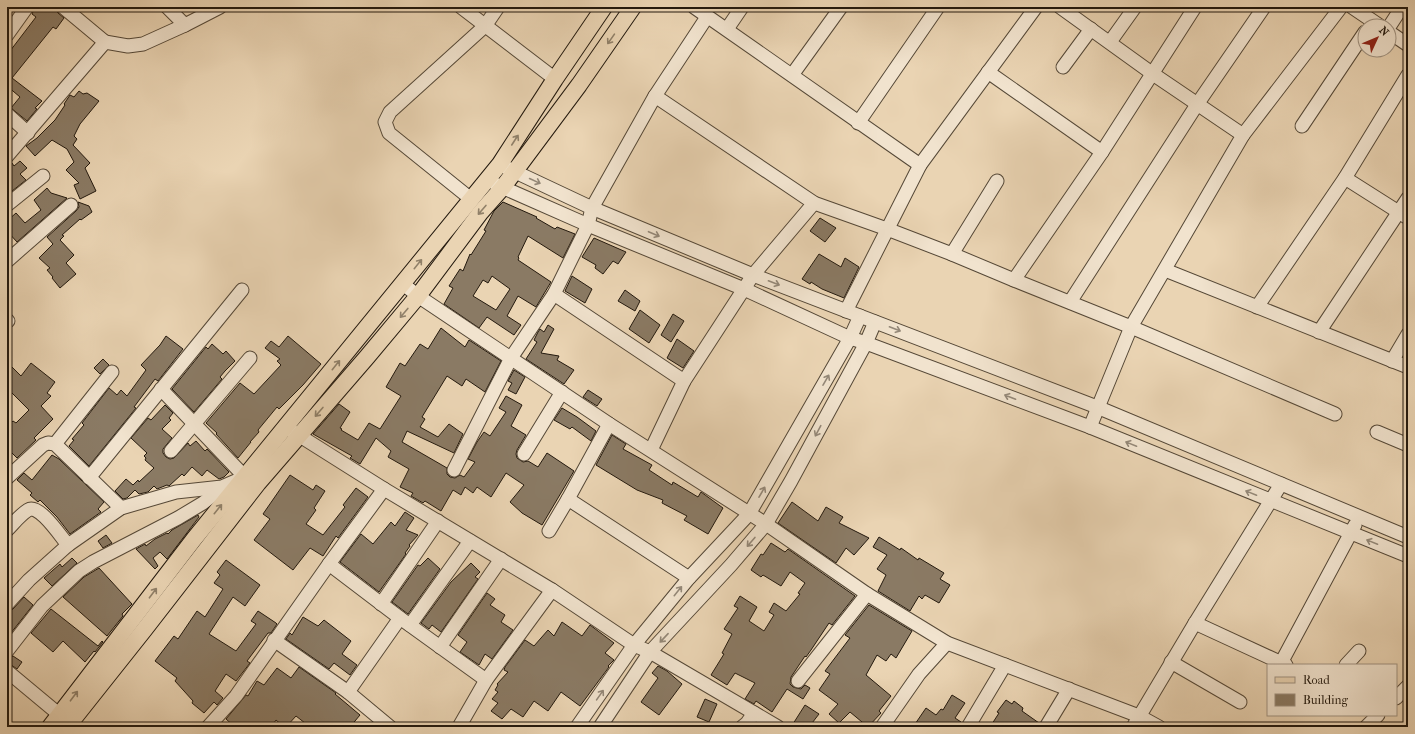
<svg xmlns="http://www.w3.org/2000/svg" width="1415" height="734" viewBox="0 0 1415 734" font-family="'IM FELL French Canon',serif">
	<rect width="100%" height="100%" fill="#ead4b3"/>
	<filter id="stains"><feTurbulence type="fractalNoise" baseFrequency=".005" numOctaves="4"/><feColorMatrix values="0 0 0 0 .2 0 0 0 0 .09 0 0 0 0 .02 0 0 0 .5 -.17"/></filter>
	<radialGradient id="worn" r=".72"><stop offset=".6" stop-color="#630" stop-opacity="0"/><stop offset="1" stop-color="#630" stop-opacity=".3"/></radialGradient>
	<g fill="#8a7a64" stroke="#23190e" fill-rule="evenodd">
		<path d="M35,7H54L58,13L64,18L56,29L53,27L12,78L42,101L35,108L37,109L27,121L11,108L20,97L7,86V55L36,17L32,14Z"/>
		<path d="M79,91L83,94L87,93L99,101L80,124L74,136L77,139L73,145L90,163L85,168L96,191L80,199L74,185L79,183L66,170L74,162L67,149L52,140L35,156L26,146L37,138L55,120L65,105L64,104L70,95L74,97Z"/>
		<path d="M20,161L27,168L20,174L26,180L7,195V168L12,163L14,166Z"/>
		<path d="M47,188L51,193L67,198L17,242L7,231V221L16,213L25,223L41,210L34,200Z"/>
		<path d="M78,202L89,206L92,212L81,220L80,219L62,235L64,236L60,240L74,255L66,263L76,274L60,288L52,278L53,277L47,270L50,268L39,258L53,244L47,237L76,211L79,207Z"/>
		<path d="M503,202L537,217L536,218L555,229L557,227L575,234L563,258L528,236L518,257L519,258L518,260L551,282L536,307L518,296L507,316L521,325L514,335L487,317L479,328L444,304L453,288L449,286L460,269L463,271L470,254L471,255L486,231L484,230L494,211ZM492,276L510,289L496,310L473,296L483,280L488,283Z"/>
		<path d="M820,218L836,228L825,242L810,231Z"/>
		<path d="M594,238L626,252L618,264L613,261L603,274L595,268L596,265L582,257Z"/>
		<path d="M819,254L841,267L845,258L859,267L844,298L822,289L811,282L810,284L802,279Z"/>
		<path d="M572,276L592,289L585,303L565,291Z"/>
		<path d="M625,290L640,301L635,311L618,301Z"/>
		<path d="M640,310L660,325L649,343L629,329Z"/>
		<path d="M673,314L684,321L671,342L661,335Z"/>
		<path d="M548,325L554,329L541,353L559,356L557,360L574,370L564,384L526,359L537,342L534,340L538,332L540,329L544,332Z"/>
		<path d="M441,328L465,347L469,340L501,361L485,392L466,379L462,386L447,376L422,417L425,419L420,427L438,437L449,424L463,434L454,453L407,431L402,442L447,468V474L450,477L455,478L460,475L464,477L475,462L468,459L477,442L484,432L490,436L506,412L499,408L506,396L522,405L511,426L526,435L517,450L516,454L517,458L523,462L528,461L538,467L547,453L574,471L542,525L522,513L510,502L524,485L506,473L491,497L477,487L473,493L465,487L461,495L453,490L441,511L425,501L423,503L411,496L413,493L400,487L409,469L388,457L391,451L376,438L360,464L350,458L352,456L313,434L339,404L350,412L340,428L342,429L341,430L358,440L369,423L380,429L401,396L386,387L400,363L405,366L420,344L428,349Z"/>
		<path d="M166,336L183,349L158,381L155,379L134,407L136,408L89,466L69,446L74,440L72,439L84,425L82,423L109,388L117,395L121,390L127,396L146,370L141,365L160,345Z"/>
		<path d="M288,336L321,364L303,385L279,409L277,407L258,430L259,432L250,442H251L238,458L216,434L217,433L206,423L240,383L254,394L281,365L277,361L280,359L265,348L271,341L279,347Z"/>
		<path d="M677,339L694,351L683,368L667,358Z"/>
		<path d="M212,344L223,354L226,351L235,361L225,371L220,377L222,379L194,412L172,389L206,347L208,349Z"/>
		<path d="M103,359L109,365L100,374L94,368Z"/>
		<path d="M7,362L21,376L31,363L55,382L47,393L51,396L41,406L53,419L34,438L36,440L17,458L7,448V427L13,421L16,423L29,410L7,388Z"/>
		<path d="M514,370L525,377L516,394L508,390L512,383L508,381Z"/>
		<path d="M588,390L602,399L597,406L583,397Z"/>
		<path d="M165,405L173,413L169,418L171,420L162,429L172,438L163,449V453L166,457L170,459L174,458L188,443L190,446L196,441L205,451L207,449L229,472L224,477L219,479L207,470L202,476L192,467L184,476L182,474L169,486L167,485L157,489L154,486L148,492L139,494L135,490L127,498L123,499L115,491L126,479L133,485L138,480L139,482L154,468L145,460L146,458L144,456L147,453L131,438L148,418L151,420Z"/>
		<path d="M562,408L577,417L596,431L591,441L572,427L570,429L554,420Z"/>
		<path d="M612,435L626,444L623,449L652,465L649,470L672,485L673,482L698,497L701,492L723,508L708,534L684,520L687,516L662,503L663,500L637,490L596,465Z"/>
		<path d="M52,455L59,459L104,502L98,509L101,512L70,534L57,517L40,500L38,502L30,495L32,493L17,480L24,473L32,480Z"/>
		<path d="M290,475L313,490L316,485L325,491L314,508L316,510L306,524L323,535L345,507L343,505L356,488L368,497L338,538L336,536L323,556L310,548L293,570L254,540L270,519L263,514Z"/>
		<path d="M792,502L818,521L826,507L843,517L839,523L869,538L854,555L846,548L836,563L778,523Z"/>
		<path d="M405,512L414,518L406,530L418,535L409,545L410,546L405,553L406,554L379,592L340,562L361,534L373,544L391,522L395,526Z"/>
		<path d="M198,515L199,517L167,559L160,552L153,558L158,566L155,569L136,549L145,544L146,546L155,539L167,533L168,534L172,530Z"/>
		<path d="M106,535L112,543L103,548L98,541Z"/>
		<path d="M879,537L900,550L901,548L918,560L919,558L944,573L940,579L950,585L939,603L925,595L922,599L919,596L910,611L878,591L886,575L877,569L887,555L873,547Z"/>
		<path d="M771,543L785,552L788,549L855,596L832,625L829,623L811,650L806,657L805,656L791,677L790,684L793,687L801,689L805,685L810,688L803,699L787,689L772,712L756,701L754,704L745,699L755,683L735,673L727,685L711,675L724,654L722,653L732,634L724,629L738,608L734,606L740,596L757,607L749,621L764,631L774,615L769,612L774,603L786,611L800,594L798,593L805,583L790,572L781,586L763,575L761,577L751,570L761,554L763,555Z"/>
		<path d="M72,558L77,563L52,586L44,578L60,564L62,567Z"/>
		<path d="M428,558L440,569L408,614L392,602L418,565L420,566Z"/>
		<path d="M226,560L260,585L245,606L233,597L209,634L236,651L256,624L251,621L258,611L276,623L277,624L271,633H268L247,661L250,663L236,681L226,674L215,691L223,698L217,705L214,702L204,713L192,703L193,701L175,681L177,678L155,661L174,636L178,639L197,611L205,617L223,589L214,583L220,575L217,572Z"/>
		<path d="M471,563L480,572L475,577L478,579L441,632L432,625L429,629L421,623L451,582Z"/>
		<path d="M99,568L132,604L122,614L123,616L107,636L63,597L84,577Z"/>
		<path d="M487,593L495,599L490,605L505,615L501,622L513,630L492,659L485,654L479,665L460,652L467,642L458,635Z"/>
		<path d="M24,597L33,605L7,638V612L13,609Z"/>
		<path d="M869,605L912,631L896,658L891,654L886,661L877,655L866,675L891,696L879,711L881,713L868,727L850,712L839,723L829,714L838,704L819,690L830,674L825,671L850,638L845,635Z"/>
		<path d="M51,609L98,646L102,641L103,642L95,652L94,651L85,662L63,641L53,652L31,633Z"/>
		<path d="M303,617L318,626L324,620L351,641L342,654L357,665L350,675L334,663L329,669L286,639L290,633L292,635Z"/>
		<path d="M562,622L582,636L590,625L614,643L605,653L614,660L608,666L609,667L580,706L561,692L548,711L534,701L523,717L511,709L502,719L491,711L498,703L492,699L498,692L495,690L498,685L497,684L508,672L504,670L505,667L525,640L534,646L548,630L554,636Z"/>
		<path d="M13,656L22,662L17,669L7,662L8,659Z"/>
		<path d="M658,666L667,671L682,684L659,715L641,702L658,678L652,673Z"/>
		<path d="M299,667L336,693L335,694L360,715L350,727H310L296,716L286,727H284L276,720L271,727H235L226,719L246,695L248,696L257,681L264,685L277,668L291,678Z"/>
		<path d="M952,695L965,703L955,718L961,722L960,727H913L926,708L936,715L941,709L943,710Z"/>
		<path d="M705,699L717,704L709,722L697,717Z"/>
		<path d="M1006,700L1012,704L1014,701L1023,708L1022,711L1039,723L1038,727H990L999,713L997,712Z"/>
		<path d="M805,705L819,714L809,727H791Z"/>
	</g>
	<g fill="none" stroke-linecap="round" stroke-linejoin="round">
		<g stroke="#554837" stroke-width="15">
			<g id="minor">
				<path d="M63,7L105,42"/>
				<path d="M167,7L185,25L220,7"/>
				<path d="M461,7L555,79"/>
				<path d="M694,7L920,165L846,311"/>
				<path d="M1060,7L1153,74L1243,135L1131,327L1090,427"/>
				<path d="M1352,7L1380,26"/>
				<path d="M1389,27L1402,7"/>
				<path d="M727,29L742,7"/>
				<path d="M1389,32L1408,45"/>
				<path d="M7,35L27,7"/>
				<path d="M1110,42L1135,7"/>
				<path d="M1063,67L1091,29"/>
				<path d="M988,72L1102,152"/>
				<path d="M792,75L841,7"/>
				<path d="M655,96L814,203L887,229L952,254L1014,280L1131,327L1335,414"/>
				<path d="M7,114L28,133"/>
				<path d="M858,123L938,7"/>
				<path d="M1302,126L1365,32"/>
				<path d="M1243,135L1341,7"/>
				<path d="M7,156L105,42L128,46L143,44L185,25"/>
				<path d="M920,165L1036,7"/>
				<path d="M507,168L592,208L753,275L1097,407L1408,537"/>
				<path d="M1345,178L1408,218"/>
				<path d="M495,184L588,225L744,289L850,338L866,343L1090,427L1408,556"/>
				<path d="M471,199L389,133L385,122L390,112L485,26L498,7"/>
				<path d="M7,205L43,176"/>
				<path d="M952,254L997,181"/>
				<path d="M7,261L71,205"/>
				<path d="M1165,270L1408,367"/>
				<path d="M1014,280L1102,152L1195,7"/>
				<path d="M402,283L418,296L609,424L766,524L867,594L947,643L1139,716L1159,727"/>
				<path d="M554,294L684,381L753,275L814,203"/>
				<path d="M1070,302L1198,103L1264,7"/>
				<path d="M1257,307L1345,178L1408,75"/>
				<path d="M7,320L8,321"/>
				<path d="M1319,332L1408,198"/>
				<path d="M1392,361L1408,334"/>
				<path d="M292,431L384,489L552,590L634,645L650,652L778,727"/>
				<path d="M1377,432L1408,445"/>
				<path d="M55,444L112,372"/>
				<path d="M651,450L684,381"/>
				<path d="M171,451L250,358"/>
				<path d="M524,454L562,392"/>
				<path d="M454,470L511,358L554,294L588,225L592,208L655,96L707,17"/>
				<path d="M7,478L43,445L48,443L55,444L121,508"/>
				<path d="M89,478L242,290"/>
				<path d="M568,499L689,578"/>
				<path d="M7,530C13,524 20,515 28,510C39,503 61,537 68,545"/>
				<path d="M549,531L568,499L609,424"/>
				<path d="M329,564L400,618L486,680"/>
				<path d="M7,604L29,580L68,545L121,508L176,492L222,487L245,477L161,389"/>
				<path d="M381,604L438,521"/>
				<path d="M1195,623L1286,665"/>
				<path d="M410,625L470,541"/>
				<path d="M274,640L348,692L390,727"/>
				<path d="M440,647L501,559"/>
				<path d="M7,651L42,606L79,571L93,562L178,518L203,503L222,488"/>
				<path d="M1171,662L1240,702"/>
				<path d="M1281,663L1355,525"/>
				<path d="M1346,665L1359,651"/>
				<path d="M7,671L67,721"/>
				<path d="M798,681L867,594"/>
				<path d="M348,692L400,618"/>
				<path d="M1396,698L1408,686"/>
				<path d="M208,727L236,696L329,564L384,489"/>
				<path d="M459,727L486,680L552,590"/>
				<path d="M577,727L634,645L689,578L749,514L850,338L860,316"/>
				<path d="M600,727L650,652L731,565L766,524L791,481L866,343L875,322"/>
				<path d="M742,727L747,723L754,713"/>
				<path d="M882,727L919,674L947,643"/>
				<path d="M968,727L1005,665"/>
				<path d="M1046,727L1069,689"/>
				<path d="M1133,727L1195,623L1281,484"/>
				<path d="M1366,727L1378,715"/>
			</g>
		</g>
		<g stroke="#23190e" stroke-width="18">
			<g id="major">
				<path d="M50,727L194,539L500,164L555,79L604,7"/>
				<path d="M67,727L144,630L258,483L367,357L418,296L480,213L503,187L579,85L633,7"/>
			</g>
		</g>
		<use href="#minor" stroke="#f1e3ce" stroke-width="13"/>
		<use href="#major" stroke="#ead4b3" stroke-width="16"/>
	</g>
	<defs><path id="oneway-shaft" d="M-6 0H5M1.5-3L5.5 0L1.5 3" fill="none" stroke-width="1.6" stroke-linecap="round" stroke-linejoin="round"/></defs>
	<g stroke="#908069">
		<use href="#oneway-shaft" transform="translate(611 39) rotate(125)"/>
		<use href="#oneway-shaft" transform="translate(515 140) rotate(-57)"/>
		<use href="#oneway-shaft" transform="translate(482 210) rotate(131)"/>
		<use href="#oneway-shaft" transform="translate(418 264) rotate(-51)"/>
		<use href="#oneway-shaft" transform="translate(404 313) rotate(130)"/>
		<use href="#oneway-shaft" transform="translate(336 365) rotate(-51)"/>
		<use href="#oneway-shaft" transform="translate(319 412) rotate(131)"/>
		<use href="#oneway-shaft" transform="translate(218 509) rotate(-51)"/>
		<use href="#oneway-shaft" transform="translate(153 593) rotate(-53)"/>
		<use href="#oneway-shaft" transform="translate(74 696) rotate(-53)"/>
	</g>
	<g stroke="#948878">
		<use href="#oneway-shaft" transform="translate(535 181) rotate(25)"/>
		<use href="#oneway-shaft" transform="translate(654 234) rotate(23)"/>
		<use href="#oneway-shaft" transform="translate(774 283) rotate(21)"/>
		<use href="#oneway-shaft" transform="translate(895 329) rotate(21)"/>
		<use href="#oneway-shaft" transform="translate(826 380) rotate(-60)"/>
		<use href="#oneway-shaft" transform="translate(1010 397) rotate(-159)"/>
		<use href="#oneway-shaft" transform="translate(818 431) rotate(118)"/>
		<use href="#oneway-shaft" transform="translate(1131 444) rotate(-158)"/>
		<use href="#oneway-shaft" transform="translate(762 492) rotate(-60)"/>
		<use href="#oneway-shaft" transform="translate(1251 493) rotate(-158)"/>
		<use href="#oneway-shaft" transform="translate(751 542) rotate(131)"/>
		<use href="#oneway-shaft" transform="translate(1372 542) rotate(-158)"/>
		<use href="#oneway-shaft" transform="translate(678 591) rotate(-51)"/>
		<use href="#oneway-shaft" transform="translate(664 638) rotate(133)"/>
		<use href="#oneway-shaft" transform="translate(600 695) rotate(-55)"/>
	</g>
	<rect width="1415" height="734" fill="none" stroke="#ead4b3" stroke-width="24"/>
	<rect x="8" y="8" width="1399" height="718" fill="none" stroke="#23190e" stroke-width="2"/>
	<rect x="12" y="12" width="1391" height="710" fill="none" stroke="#23190e"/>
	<rect x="1267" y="664" width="130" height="52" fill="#f1e3ce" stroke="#9f9281"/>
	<rect x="1275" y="677" width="20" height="6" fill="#ead4b3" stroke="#9f9281"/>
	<text x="1303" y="684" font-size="12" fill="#23190e">Road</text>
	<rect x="1275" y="694" width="20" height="12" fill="#8a7a64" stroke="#9f9281"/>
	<text x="1303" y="704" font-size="12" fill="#23190e">Building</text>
	<g transform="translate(1377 38) rotate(46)"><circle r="19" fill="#f1e3ce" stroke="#9f9281"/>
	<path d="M0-3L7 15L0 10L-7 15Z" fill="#8f2418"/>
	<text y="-6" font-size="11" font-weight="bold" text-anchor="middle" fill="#23190e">N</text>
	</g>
	<rect width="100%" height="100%" filter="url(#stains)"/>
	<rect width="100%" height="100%" fill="url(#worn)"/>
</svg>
